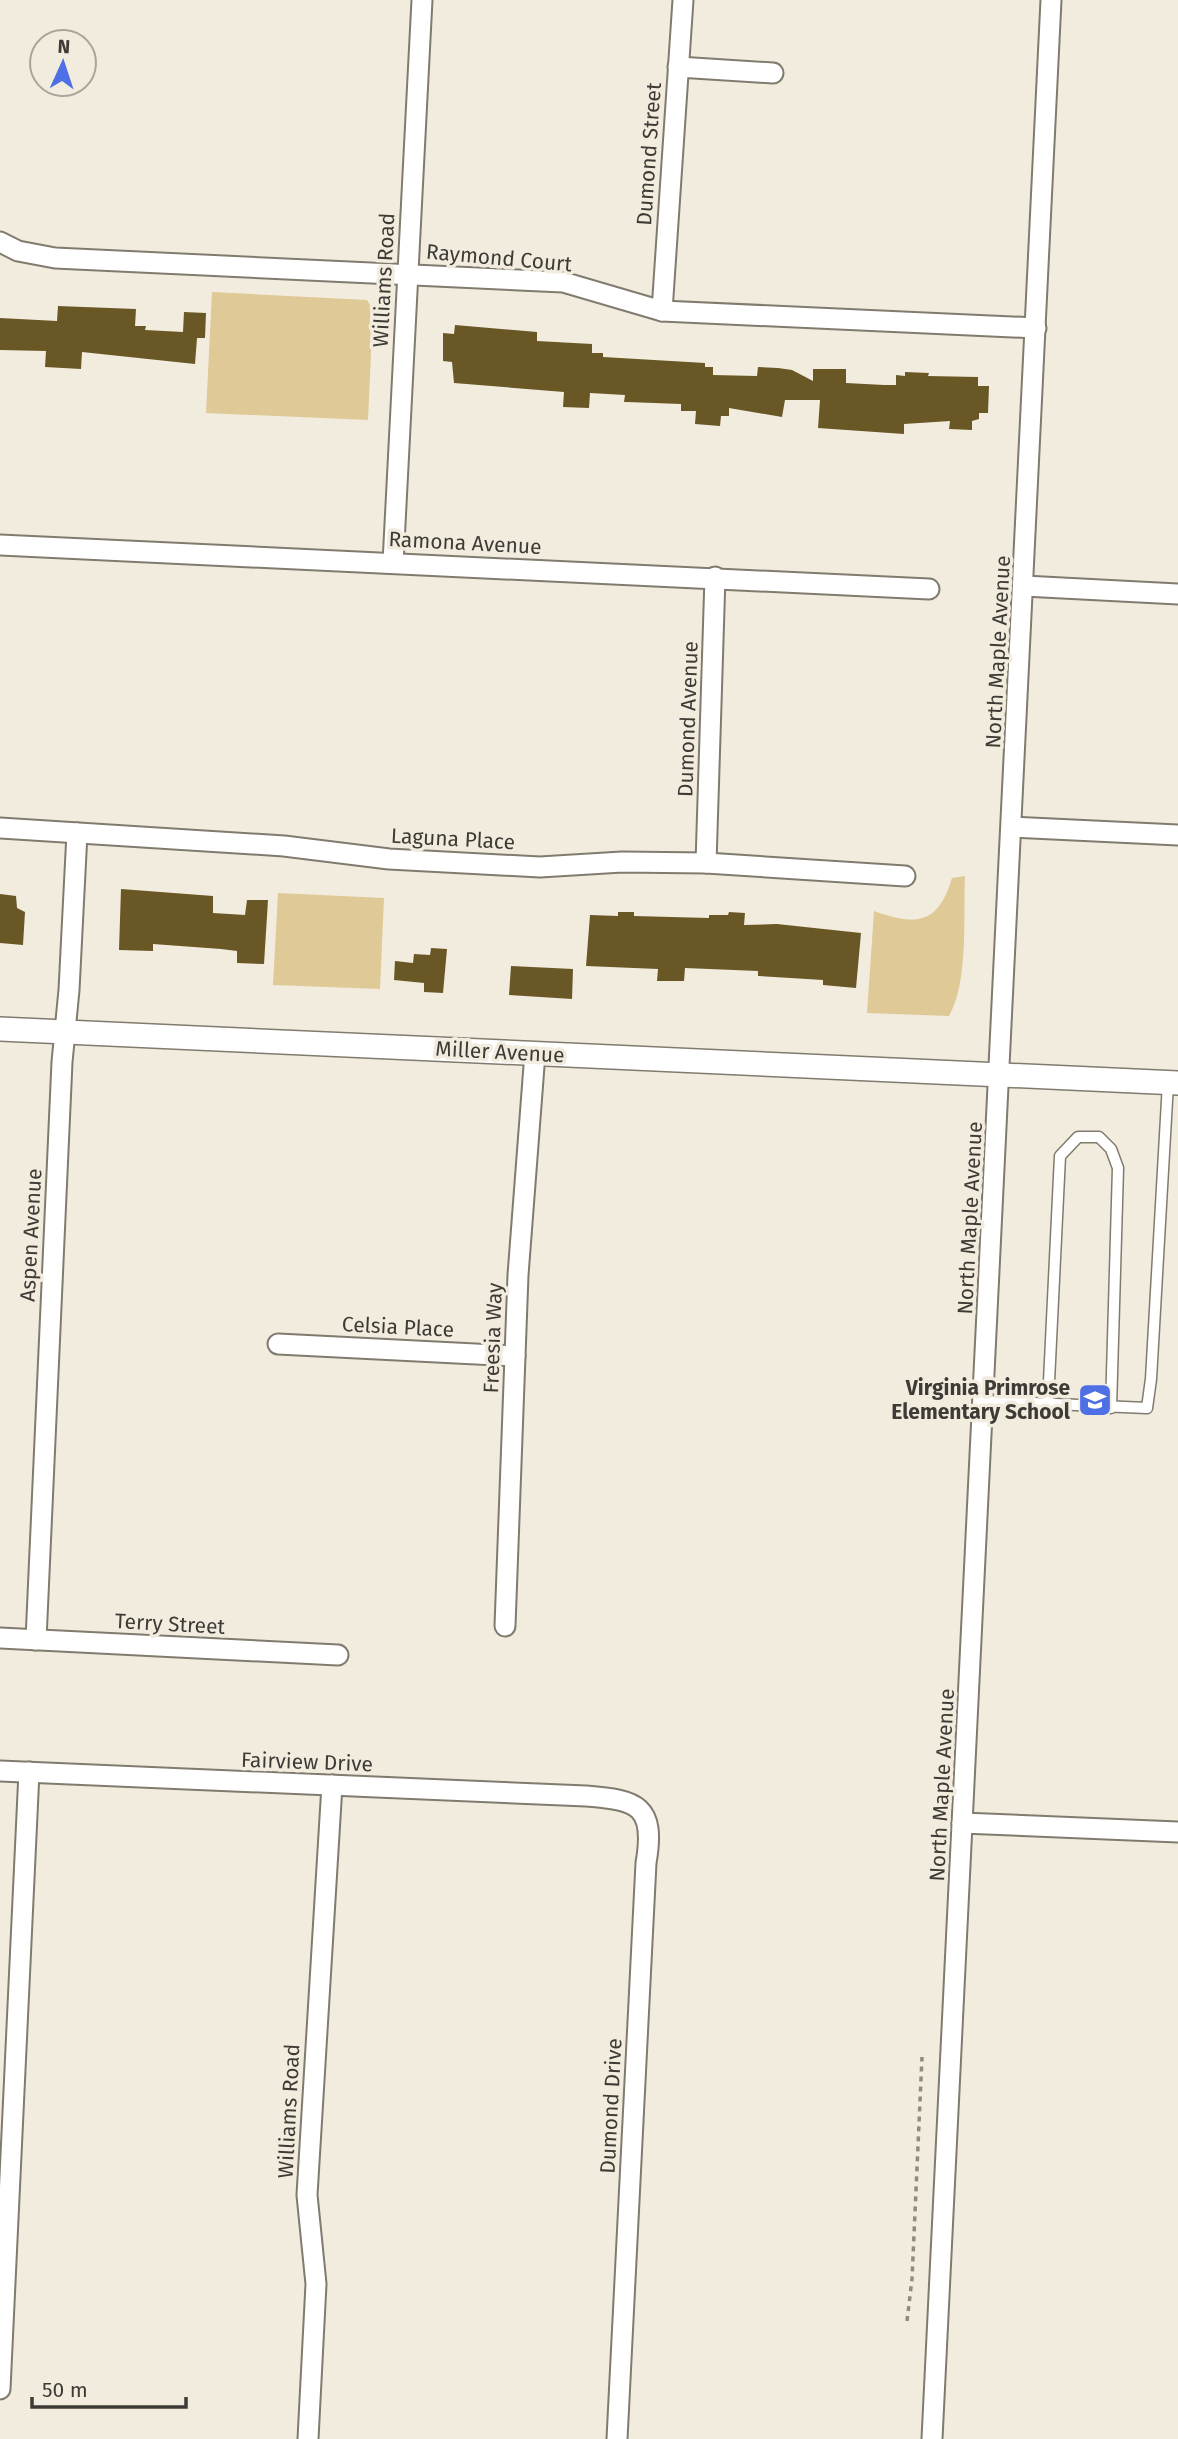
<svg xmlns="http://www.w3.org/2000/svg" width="1178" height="2439" viewBox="0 0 1178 2439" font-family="'Fira Sans',sans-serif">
	<rect width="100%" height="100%" fill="#f2ecde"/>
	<g fill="#dfc996">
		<path d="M212,292L367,300L373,310L368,420L206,413Z"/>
		<path d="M965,876C963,916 969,981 949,1016L867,1013L874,911C916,926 938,925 952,878Z"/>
		<path d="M278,893L384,898L380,989L273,985Z"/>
	</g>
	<g fill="#6a5726">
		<path d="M58,306L136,309L135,326H146L145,330L183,332L184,312L206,313L205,338H197L195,364L82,352L81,369L45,367L46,351L0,350V318L57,321Z"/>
		<path d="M455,325L537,332V341L592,344V353H603V357L705,363V367H713V375L757,376L758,367L778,368L792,370L813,381V369H846V383L884,385H896V375L905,376V372L929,373L928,376L978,377V386H989L988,413H979V419L972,421V430L949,429L950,421L904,424V434L818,428L820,400H785L782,417L729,408V416H721L720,426L695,424L696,411H681V404L627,402H624L625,395L590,393L589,408L563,407L564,392L454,383L452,362L443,361V333L454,334Z"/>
		<path d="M121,889L213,896V913L245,915L247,900H268L264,964L237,963V951L221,949L153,944V951L119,950Z"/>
		<path d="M0,894L16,896L17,908L25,912L23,945L0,943Z"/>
		<path d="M618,912H634V916L709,918V915H728L729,912L745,913L744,925L777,924L861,933L856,988L823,985V980L758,976V971L685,968L684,981H657L658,969L586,966L590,915L618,916Z"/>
		<path d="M431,948L447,949L443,993L424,992V983L394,980L395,961L413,963L414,954L430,955Z"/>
		<path d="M511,966L573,969L572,999L509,995Z"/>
	</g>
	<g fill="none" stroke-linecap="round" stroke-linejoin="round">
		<g stroke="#807b6e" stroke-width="13">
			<g id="service">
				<path d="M984,1401L1147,1408L1151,1379L1168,1083"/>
				<path d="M1048,1402L1060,1156L1078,1137H1099L1111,1149L1118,1168L1111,1408"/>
			</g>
		</g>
		<g stroke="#807b6e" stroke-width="23">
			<g id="minor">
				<path d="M678,67L773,73"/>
				<path d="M0,242L18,251L55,258L563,282L662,311L1036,328"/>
				<path d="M662,311L683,0"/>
				<path d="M0,545L929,589"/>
				<path d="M393,563L422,0"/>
				<path d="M1024,586L1178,594"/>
				<path d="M1012,827L1178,835"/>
				<path d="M0,828L284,846L389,859L540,867L622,862L706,863L905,876"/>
				<path d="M706,863L715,577"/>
				<path d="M278,1344L515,1356"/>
				<path d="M505,1626L518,1275L535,1053"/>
				<path d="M0,1638L338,1655"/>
				<path d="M36,1640L62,1062L69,990L77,833"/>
				<path d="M0,1771L586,1796C637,1800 656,1805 646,1863L617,2439"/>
				<path d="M962,1823L1178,1832"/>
				<path d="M0,2389L29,1772"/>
				<path d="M308,2439L316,2284L307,2195L332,1785"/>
				<path d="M932,2439L1051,0"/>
			</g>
		</g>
		<g stroke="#807b6e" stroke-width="26">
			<path id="tertiary" d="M0,1029L1178,1083"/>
		</g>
		<path stroke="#908b82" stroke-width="3.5" stroke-dasharray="5 5" stroke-linecap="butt" d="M907,2321L912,2279L922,2057"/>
		<use href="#service" stroke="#fff" stroke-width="10"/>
		<use href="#minor" stroke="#fff" stroke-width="19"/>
		<use href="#tertiary" stroke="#fff" stroke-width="23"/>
	</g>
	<defs>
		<g id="school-square" transform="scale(1.75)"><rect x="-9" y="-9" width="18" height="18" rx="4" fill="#4f70e4" stroke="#f2ecde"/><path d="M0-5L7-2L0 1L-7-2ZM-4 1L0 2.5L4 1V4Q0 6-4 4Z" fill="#fff"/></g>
	</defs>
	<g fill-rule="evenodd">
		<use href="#school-square" x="1095" y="1400"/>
	</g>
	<g text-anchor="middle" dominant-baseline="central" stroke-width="7" stroke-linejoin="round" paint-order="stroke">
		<g font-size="21" fill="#3e3b36" stroke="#f2ecde">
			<text transform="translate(649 154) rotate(-86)">Dumond Street</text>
			<text transform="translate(499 258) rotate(5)">Raymond Court</text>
			<text transform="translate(384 280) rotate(-87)">Williams Road</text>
			<text transform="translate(465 543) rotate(3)">Ramona Avenue</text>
			<text transform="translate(998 652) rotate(-87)">North Maple Avenue</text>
			<text transform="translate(688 719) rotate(-88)">Dumond Avenue</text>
			<text transform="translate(453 839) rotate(3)">Laguna Place</text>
			<text transform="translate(500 1052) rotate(3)">Miller Avenue</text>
			<text transform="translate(970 1218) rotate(-87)">North Maple Avenue</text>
			<text transform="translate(31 1235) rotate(-87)">Aspen Avenue</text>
			<text transform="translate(398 1327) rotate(3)">Celsia Place</text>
			<text transform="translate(493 1338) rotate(-88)">Freesia Way</text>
			<text transform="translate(170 1624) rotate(3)">Terry Street</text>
			<text transform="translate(307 1762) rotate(2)">Fairview Drive</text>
			<text transform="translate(942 1785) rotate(-87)">North Maple Avenue</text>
			<text transform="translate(611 2106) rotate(-87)">Dumond Drive</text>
			<text transform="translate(289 2111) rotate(-87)">Williams Road</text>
		</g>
		<g font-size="21" font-weight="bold" fill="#3e3b36" stroke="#f2ecde" text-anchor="end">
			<text x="1070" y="1388">Virginia Primrose<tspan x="1070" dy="24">Elementary School</tspan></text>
		</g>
	</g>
	<g transform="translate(63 63) rotate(3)"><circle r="33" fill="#f2ecde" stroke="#aaa59b" stroke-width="2"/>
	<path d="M0-5L12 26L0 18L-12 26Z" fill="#4f70e4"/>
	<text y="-10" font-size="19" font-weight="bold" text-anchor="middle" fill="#3e3b36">N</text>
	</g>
	<path d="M32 2397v10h154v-10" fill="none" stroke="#3e3b36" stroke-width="3.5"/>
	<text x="42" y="2397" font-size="21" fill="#3e3b36" stroke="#f2ecde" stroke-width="5" paint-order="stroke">50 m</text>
</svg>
